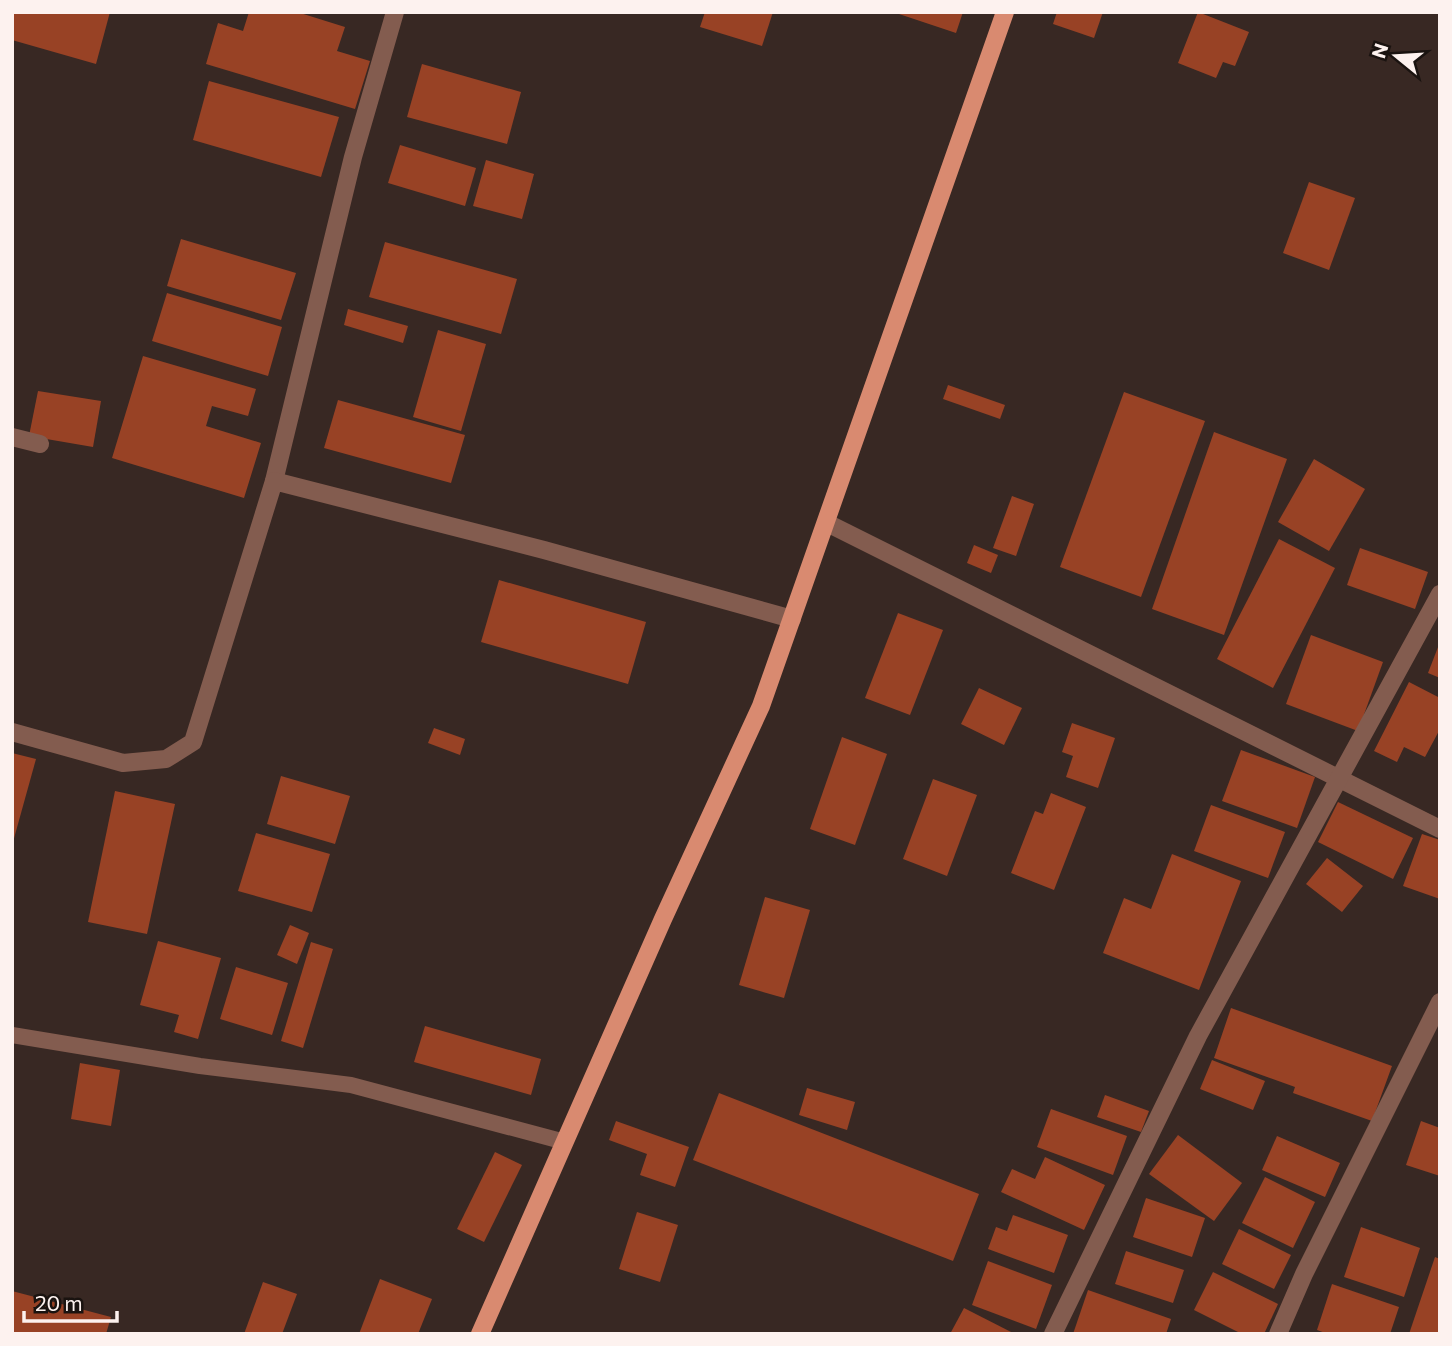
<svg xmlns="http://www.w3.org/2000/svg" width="1452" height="1346" viewBox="0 0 1452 1346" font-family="Commissioner,sans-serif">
	<rect width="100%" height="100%" fill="#382823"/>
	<g fill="#984225">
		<path d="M12,12H110L96,64L12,40Z"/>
		<path d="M249,12H297L345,27L337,51L370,61L355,109L206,64L218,23L243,31Z"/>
		<path d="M705,12H773L762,46L700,27Z"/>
		<path d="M893,12H963L956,33Z"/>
		<path d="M1057,12H1103L1094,38L1053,24Z"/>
		<path d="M1198,12L1249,32L1235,66L1223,62L1216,78L1178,63Z"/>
		<path d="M422,64L521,92L507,144L407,117Z"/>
		<path d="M209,81L339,117L321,177L193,140Z"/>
		<path d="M400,145L476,168L465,206L388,183Z"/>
		<path d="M486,160L534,174L522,219L473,206Z"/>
		<path d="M1309,182L1355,198L1329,270L1283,253Z"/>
		<path d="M181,239L296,273L281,320L167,286Z"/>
		<path d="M385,242L517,279L501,334L369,297Z"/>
		<path d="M167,293L282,327L268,376L152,341Z"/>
		<path d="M348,309L408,326L403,343L344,325Z"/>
		<path d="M438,330L486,344L461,431L413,417Z"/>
		<path d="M143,356L256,389L248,416L212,406L206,426L261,443L244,498L112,458Z"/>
		<path d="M948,385L1005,405L1000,419L943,399Z"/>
		<path d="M38,391L101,401L93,447L29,436Z"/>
		<path d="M1124,392L1205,421L1141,597L1060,567Z"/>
		<path d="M338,400L465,435L451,483L324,448Z"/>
		<path d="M1214,432L1287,459L1224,635L1152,609Z"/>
		<path d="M1314,459L1365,489L1329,551L1278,522Z"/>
		<path d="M1012,496L1034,504L1016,556L993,548Z"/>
		<path d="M1279,539L1335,568L1273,688L1217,659Z"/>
		<path d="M974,545L998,555L991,573L967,563Z"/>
		<path d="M1360,548L1428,572L1415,609L1347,585Z"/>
		<path d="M499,580L646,622L628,684L481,642Z"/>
		<path d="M898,613L943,630L910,715L865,698Z"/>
		<path d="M1311,635L1383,662L1358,731L1286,704Z"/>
		<path d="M1440,642V678L1428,673Z"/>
		<path d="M1409,682L1440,698V729L1425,757L1404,747L1397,762L1374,751Z"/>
		<path d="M979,688L1022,708L1004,745L961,724Z"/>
		<path d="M1072,723L1115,738L1098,788L1066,777L1073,756L1062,752Z"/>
		<path d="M434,728L465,739L460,755L428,743Z"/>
		<path d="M842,737L887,754L855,845L810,829Z"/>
		<path d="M1241,750L1315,777L1297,828L1222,801Z"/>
		<path d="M12,753L36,759L13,842H12Z"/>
		<path d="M281,776L350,796L335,844L267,824Z"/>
		<path d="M933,779L977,795L947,876L903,859Z"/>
		<path d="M115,791L175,804L147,934L88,922Z"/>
		<path d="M1051,793L1086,807L1054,890L1011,873L1035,811L1043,814Z"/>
		<path d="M1338,802L1413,838L1393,879L1318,842Z"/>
		<path d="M1211,805L1285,832L1268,878L1194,851Z"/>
		<path d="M256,833L330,854L312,912L238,891Z"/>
		<path d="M1422,834L1440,840V899L1403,886Z"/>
		<path d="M1172,854L1241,881L1199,990L1103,953L1124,898L1151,909Z"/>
		<path d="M1327,858L1363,886L1342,912L1306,884Z"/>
		<path d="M765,897L810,910L784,998L739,985Z"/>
		<path d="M290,925L309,933L297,964L277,955Z"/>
		<path d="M158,941L221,958L198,1039L174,1032L179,1015L140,1005Z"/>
		<path d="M311,942L333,949L303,1048L281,1041Z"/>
		<path d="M236,967L288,983L272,1035L220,1019Z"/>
		<path d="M1231,1008L1392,1066L1372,1121L1293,1093L1295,1087L1214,1058Z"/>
		<path d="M425,1026L541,1059L531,1095L414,1062Z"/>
		<path d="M1212,1060L1265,1081L1253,1110L1200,1089Z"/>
		<path d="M80,1063L120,1070L111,1126L71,1119Z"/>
		<path d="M807,1088L855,1102L847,1130L799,1115Z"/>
		<path d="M719,1093L979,1194L953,1261L693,1160Z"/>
		<path d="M1105,1095L1149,1111L1141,1132L1097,1117Z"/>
		<path d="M1051,1109L1127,1136L1113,1175L1037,1147Z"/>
		<path d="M616,1121L689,1147L675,1187L640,1175L647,1154L609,1140Z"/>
		<path d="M1421,1121L1440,1128V1176L1406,1165Z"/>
		<path d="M1178,1135L1242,1183L1214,1221L1149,1174Z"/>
		<path d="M1277,1136L1340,1163L1325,1197L1262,1170Z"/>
		<path d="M495,1152L522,1165L484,1242L457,1229Z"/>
		<path d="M1045,1157L1105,1185L1084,1230L1001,1192L1012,1169L1035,1179Z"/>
		<path d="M1265,1177L1315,1202L1293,1248L1242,1223Z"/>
		<path d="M1146,1198L1205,1218L1192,1257L1133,1237Z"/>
		<path d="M637,1212L678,1225L660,1282L619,1269Z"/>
		<path d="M1013,1215L1068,1235L1054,1273L988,1249L996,1227L1007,1231Z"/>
		<path d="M1361,1227L1420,1248L1404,1297L1344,1277Z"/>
		<path d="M1239,1229L1291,1255L1274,1289L1222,1264Z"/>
		<path d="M1126,1251L1184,1270L1173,1303L1115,1284Z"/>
		<path d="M1435,1257L1440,1259V1334H1409Z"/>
		<path d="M988,1261L1052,1285L1036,1329L972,1305Z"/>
		<path d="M1213,1272L1278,1304L1264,1334H1242L1194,1310Z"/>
		<path d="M380,1279L432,1299L418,1334H359Z"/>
		<path d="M263,1282L297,1294L282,1334H244Z"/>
		<path d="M1332,1284L1399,1307L1390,1334H1328L1317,1330Z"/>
		<path d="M1088,1290L1171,1319L1166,1334H1073Z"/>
		<path d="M12,1291L111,1317L106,1334H12Z"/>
		<path d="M964,1308L1015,1334H950Z"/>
	</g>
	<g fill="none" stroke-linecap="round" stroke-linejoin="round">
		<path stroke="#835c4f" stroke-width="16" d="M12,1035L200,1066L351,1085L565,1142"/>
		<g stroke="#835c4f" stroke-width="18">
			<path d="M12,437L40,444"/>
			<path d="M274,481L353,157L395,12"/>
			<path d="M827,523L1440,829"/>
			<path d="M12,732L123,763L166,759L193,742L274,481L544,550L792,619"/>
			<path d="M1053,1334L1198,1036L1440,594"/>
			<path d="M1278,1334L1304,1274L1440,1002"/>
		</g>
		<path stroke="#d98a70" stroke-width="18" d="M480,1334L663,919L761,706L1005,12"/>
	</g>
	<rect width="1452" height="1346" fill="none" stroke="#fdf2ef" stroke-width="28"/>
	<g transform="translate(1396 56) rotate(288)" stroke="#1a1310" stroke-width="5" paint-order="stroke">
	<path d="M0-5L12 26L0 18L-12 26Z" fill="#fdf2ef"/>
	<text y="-10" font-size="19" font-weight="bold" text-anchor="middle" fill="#fdf2ef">N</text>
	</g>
	<path d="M24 1311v10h93v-10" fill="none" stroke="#fdf2ef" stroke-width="3.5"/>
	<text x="35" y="1311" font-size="21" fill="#fdf2ef" stroke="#1a1310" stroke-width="5" paint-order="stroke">20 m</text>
</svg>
